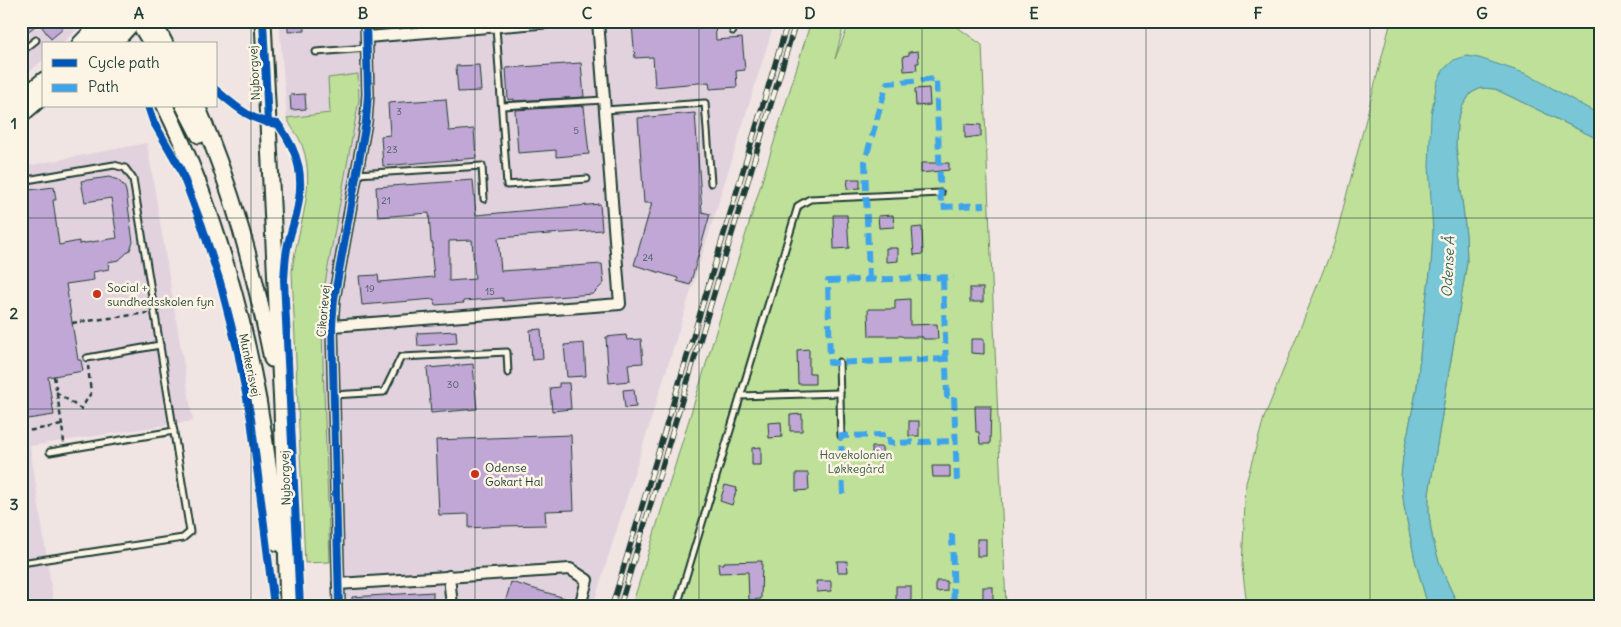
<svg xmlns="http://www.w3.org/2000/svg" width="1621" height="627" viewBox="0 0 1621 627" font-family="Delius,sans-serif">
	<rect width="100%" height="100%" fill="#f0e5e2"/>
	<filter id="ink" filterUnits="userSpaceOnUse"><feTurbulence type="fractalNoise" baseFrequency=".02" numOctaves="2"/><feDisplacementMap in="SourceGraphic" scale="10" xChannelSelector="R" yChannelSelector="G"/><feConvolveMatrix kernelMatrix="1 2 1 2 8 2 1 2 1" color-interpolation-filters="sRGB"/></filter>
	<g filter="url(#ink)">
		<g fill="#e2d2de">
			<path d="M21,21H80L81,26L61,44H44V59L21,79Z"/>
			<path d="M279,21H775L593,606H332L321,305L359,100L358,74L330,113L287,118Z"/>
			<path d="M147,143L193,421L30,446L54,606H21V167Z"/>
		</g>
		<g fill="#bfe099" stroke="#6f8e66">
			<path d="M811,21H845L835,59L850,21H949L982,45L1006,606H632Z"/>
			<path d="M1391,21H1600V115L1467,56L1433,233L1431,266L1424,314L1417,387L1403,457L1401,477L1404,506L1415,560L1428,606H1247L1242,566L1246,483L1264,418L1334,244Z"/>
			<path d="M358,74L359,100L321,305L330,562L305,563L292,271C297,228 320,181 299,138C295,132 290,125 287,118L330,113L328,78Z"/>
			<path d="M1481,88L1495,89L1600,140V606H1459C1440,570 1427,535 1429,494L1467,262L1466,235L1456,146L1457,123L1462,107L1471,93Z"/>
		</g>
		<path fill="#78c6d6" stroke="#548f95" d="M1467,56L1479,58L1527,74L1600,115V140L1495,89L1481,88L1471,93L1462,107L1457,123L1456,146L1466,235L1467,262L1429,494C1427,535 1440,570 1459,606H1428L1415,560L1404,506L1401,477L1403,457L1417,387L1424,314L1431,266L1433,233L1429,166L1431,115L1437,82L1444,69L1454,60Z"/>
		<g fill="#c1a7d5" stroke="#1f3d34" fill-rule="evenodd">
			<path d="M21,21H57L63,29L51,39L39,23L21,37Z"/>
			<path d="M288,21H304L305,31L288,32Z"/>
			<path d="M671,21H715L716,40L742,38L745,70L736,71L737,87L710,89L709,82L655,87L653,57L635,58L632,25Z"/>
			<path d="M918,51L919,63H916L917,70L904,71L903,56L909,55V52Z"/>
			<path d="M581,63L584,97L514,101V99L508,100L506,68Z"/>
			<path d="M479,65L481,91L458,92L456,66Z"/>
			<path d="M929,88L930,105L916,106L915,89Z"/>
			<path d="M305,94L306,109L291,110L290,95Z"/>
			<path d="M446,99L449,131L474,129L476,158L383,166L381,136L390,135L388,103Z"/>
			<path d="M584,106L589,154L556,157V150L518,153L515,110Z"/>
			<path d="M695,113L702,212L710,214L690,285L677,281L678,278L634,265L652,203H644L638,118Z"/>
			<path d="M965,124L981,125V136L965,138Z"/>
			<path d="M921,163H949V170L921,173Z"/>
			<path d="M109,177L118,180L124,186L126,191L133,242L130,250L119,260L108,262L109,269L93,272L94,280L66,284L78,360H81L83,371L48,377L54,415L21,420V191L54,187L56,200H53L59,245L79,241V244L117,238L111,198L85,202L81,181Z"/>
			<path d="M848,179H860V188L847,189Z"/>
			<path d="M473,180L476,215L600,204L602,230L498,238L501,271L602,264L604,283L593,294L503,301V298L463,301L464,303L435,305L434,299L362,305L359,276L378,275L379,282L434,277L432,257L433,243H431L429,213L378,217L376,187ZM472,240L475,279L449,281V241Z"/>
			<path d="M833,215H847L849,248L834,249Z"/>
			<path d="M893,215L894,227L879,228L878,216Z"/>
			<path d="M922,227L923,254L914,255L912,228Z"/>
			<path d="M886,248H898V261L886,262Z"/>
			<rect x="970" y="288" width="13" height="14"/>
			<path d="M910,299V325L937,324L938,339H923V337H903L902,336H869L868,309H895V300Z"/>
			<path d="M541,329L543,359L532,360L530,330Z"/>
			<path d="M456,331L457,343L418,346L417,333Z"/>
			<path d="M626,335L627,340L641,339L643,363L628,364L630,381L609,383L606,337Z"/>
			<path d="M971,339H984V354L971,353Z"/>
			<path d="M584,343L586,376L567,377L564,345Z"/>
			<path d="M809,349V373H815V384H798L797,350Z"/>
			<path d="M473,364L477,409L431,413L427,368Z"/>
			<path d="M559,383H569L571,409L552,411L550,388L559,387Z"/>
			<path d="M634,389L636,407L625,408L623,390Z"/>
			<path d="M975,406H991L990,444H980L979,432H976Z"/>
			<path d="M802,414V431H790V415Z"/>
			<rect x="909" y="421" width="10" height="15"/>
			<path d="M781,422L782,437L769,438L768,423Z"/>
			<path d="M571,435L574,510L545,511L546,525L502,526L469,528V514L439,515L436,440Z"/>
			<path d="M761,447V465H752V448Z"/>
			<path d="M872,447H882L883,461H872Z"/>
			<path d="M932,466H950V477H933Z"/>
			<path d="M796,473H808L809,490L796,491Z"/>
			<path d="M725,485L737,488L732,505L720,501Z"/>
			<rect x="977" y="539" width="9" height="17"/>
			<path d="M762,561L761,599L749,600L748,572L719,573L718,564H724V562Z"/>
			<path d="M837,561H847L848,572H838Z"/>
			<path d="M816,581H831V591L817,592Z"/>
			<path d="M936,581H947V591L936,592Z"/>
			<path d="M511,582L565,598L563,606H504Z"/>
			<path d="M896,586H911V601L896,602Z"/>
			<rect x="983" y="587" width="10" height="18"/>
			<path d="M433,592V606H352V597Z"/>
		</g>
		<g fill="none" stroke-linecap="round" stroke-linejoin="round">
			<g stroke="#1f3d34" stroke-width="9">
				<g id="lane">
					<path d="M733,21V31"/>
					<path d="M496,27L507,185L587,179"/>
					<path d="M21,52L36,40"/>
					<path d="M316,52L367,48"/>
					<path d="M502,106L604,100"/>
					<path d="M605,110L705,103L711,183"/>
					<path d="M357,174L482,166L484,199"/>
					<path d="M21,181L114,165L125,168L133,179L190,532L183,538L21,563"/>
					<path d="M87,358L160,345"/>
					<path d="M839,362L841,436"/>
					<path d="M333,395L384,392L401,357L507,352L508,373"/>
					<path d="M740,396L840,393"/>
					<path d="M50,452L174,431"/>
					<path d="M677,606L798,206L810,199L941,193"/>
				</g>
			</g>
			<g stroke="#1f3d34" stroke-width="14">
				<g id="street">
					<path d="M367,37L563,21"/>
					<path d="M332,326L620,304L598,21"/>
					<path d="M449,576L452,606"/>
					<path d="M338,584L570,569L587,580L580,606"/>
					<path d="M339,606L332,326L334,299L366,122L368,94L366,21"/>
				</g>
			</g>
			<g stroke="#1f3d34" stroke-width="19">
				<g id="secondary">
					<path d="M138,21L152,44"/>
					<path d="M153,21L165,44"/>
					<path d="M263,21L282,407L288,606"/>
					<path d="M80,44L102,21"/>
					<path d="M96,44L117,21"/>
					<path d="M113,44L134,21"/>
					<path d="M21,99L44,80"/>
					<path d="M165,106C212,202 247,324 263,430C269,467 273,505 278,543"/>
					<path d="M184,106L199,135"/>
					<path d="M197,106C233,190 254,270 272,359"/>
					<path d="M21,115L44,95"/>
				</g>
			</g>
			<g stroke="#1f3d34" stroke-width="2.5" stroke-dasharray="5 4" stroke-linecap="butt">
				<path d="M72,323L148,313"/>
				<path d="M54,376L62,425"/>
				<path d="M56,392L81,409L91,393L88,366"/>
				<path d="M21,432L62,425L64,443"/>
			</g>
			<use href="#lane" stroke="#fcf5e5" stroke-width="5"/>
			<use href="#street" stroke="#fcf5e5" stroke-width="10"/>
			<use href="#secondary" stroke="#fcf5e5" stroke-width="15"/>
			<g stroke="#1f3d34" stroke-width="5.5">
				<g id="rail">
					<path d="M612,606L788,21"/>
					<path d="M620,606L796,21"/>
				</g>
			</g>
			<use href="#rail" stroke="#fcf5e5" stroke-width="4" stroke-dasharray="11" stroke-linecap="butt"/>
			<g stroke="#3da4eb" stroke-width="6" stroke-dasharray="12 6" stroke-linecap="butt">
				<path d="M943,278L947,396H954L957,482"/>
				<path d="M869,280L865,161L887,83L936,79L941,207L985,205"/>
				<path d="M946,359L830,363L828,281L954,277"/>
				<path d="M843,494L841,436L889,435V443L956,441"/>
				<path d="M952,534L954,606"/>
			</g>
			<g stroke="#fcf5e5" stroke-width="11">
				<g id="cycleway">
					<path d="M263,21L268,123"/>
					<path d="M216,90C235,106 252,122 278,124C300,154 305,178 296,215C293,226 289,237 287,249C285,259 285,269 284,280L300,606"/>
					<path d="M148,106L153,121L180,168L202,226L220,282L238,352L251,419L274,606"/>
					<path d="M339,606L332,326L334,299L366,122L368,94L366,21"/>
				</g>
			</g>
			<use href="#cycleway" stroke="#0057b8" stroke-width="8"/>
		</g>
	</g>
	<path fill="none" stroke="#1f3d34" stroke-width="1" stroke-opacity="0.55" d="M251,21V606M475,21V606M699,21V606M922,21V606M1146,21V606M1370,21V606M21,218H1600M21,409H1600"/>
	<g fill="#c8321e" stroke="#fcf5e5" stroke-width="2">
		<circle cx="97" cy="294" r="5"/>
		<circle cx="475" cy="474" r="5"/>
	</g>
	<g text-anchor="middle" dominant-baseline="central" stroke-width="5" stroke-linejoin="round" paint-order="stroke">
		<g font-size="10" fill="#48585c">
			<text x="399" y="111">3</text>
			<text x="576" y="130">5</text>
			<text x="392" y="149">23</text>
			<text x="386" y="200">21</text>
			<text x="648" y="257">24</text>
			<text x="370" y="288">19</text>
			<text x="490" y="291">15</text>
			<text x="453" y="384">30</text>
		</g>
		<g font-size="12" fill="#1f3d34" stroke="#fcf5e5">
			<text transform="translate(254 73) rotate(-93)">Nyborgvej</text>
			<text transform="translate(323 311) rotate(-85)">Cikorievej</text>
			<text transform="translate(250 365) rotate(78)">Munkerisvej</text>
			<text transform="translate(285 478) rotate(-92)">Nyborgvej</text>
		</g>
		<g font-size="12" fill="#1f3d34" stroke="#fcf5e5" text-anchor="start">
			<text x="107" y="287">Social +<tspan x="107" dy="14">sundhedsskolen fyn</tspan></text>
			<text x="485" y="467">Odense<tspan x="485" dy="14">Gokart Hal</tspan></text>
		</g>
		<g font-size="12" fill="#3f5e48" stroke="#fcf5e5">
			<text x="856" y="454">Havekolonien<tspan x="856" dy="14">Løkkegård</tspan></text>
		</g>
		<g font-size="14" font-style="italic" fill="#355f5c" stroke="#fcf5e5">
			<text transform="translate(1448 267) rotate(-87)">Odense Å</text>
		</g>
	</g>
	<rect width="1621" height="627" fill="none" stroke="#fcf5e5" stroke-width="55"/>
	<rect x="42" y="42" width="175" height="65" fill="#fcf5e5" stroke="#a4ab9e"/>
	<rect x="52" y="59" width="25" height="8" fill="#0057b8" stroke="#a4ab9e"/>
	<text x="88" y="68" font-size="15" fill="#1f3d34">Cycle path</text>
	<rect x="52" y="84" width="25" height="8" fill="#3da4eb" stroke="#a4ab9e"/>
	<text x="88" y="92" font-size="15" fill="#1f3d34">Path</text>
	<rect x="28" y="28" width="1566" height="572" fill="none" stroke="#1f3d34" stroke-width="2"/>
	<g font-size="16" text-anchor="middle" font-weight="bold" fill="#1f3d34">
		<text x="139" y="19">A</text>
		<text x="363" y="19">B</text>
		<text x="587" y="19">C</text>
		<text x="810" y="19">D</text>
		<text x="1034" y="19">E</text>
		<text x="1258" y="19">F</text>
		<text x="1482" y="19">G</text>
		<text x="14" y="129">1</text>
		<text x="14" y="319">2</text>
		<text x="14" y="510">3</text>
	</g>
</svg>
